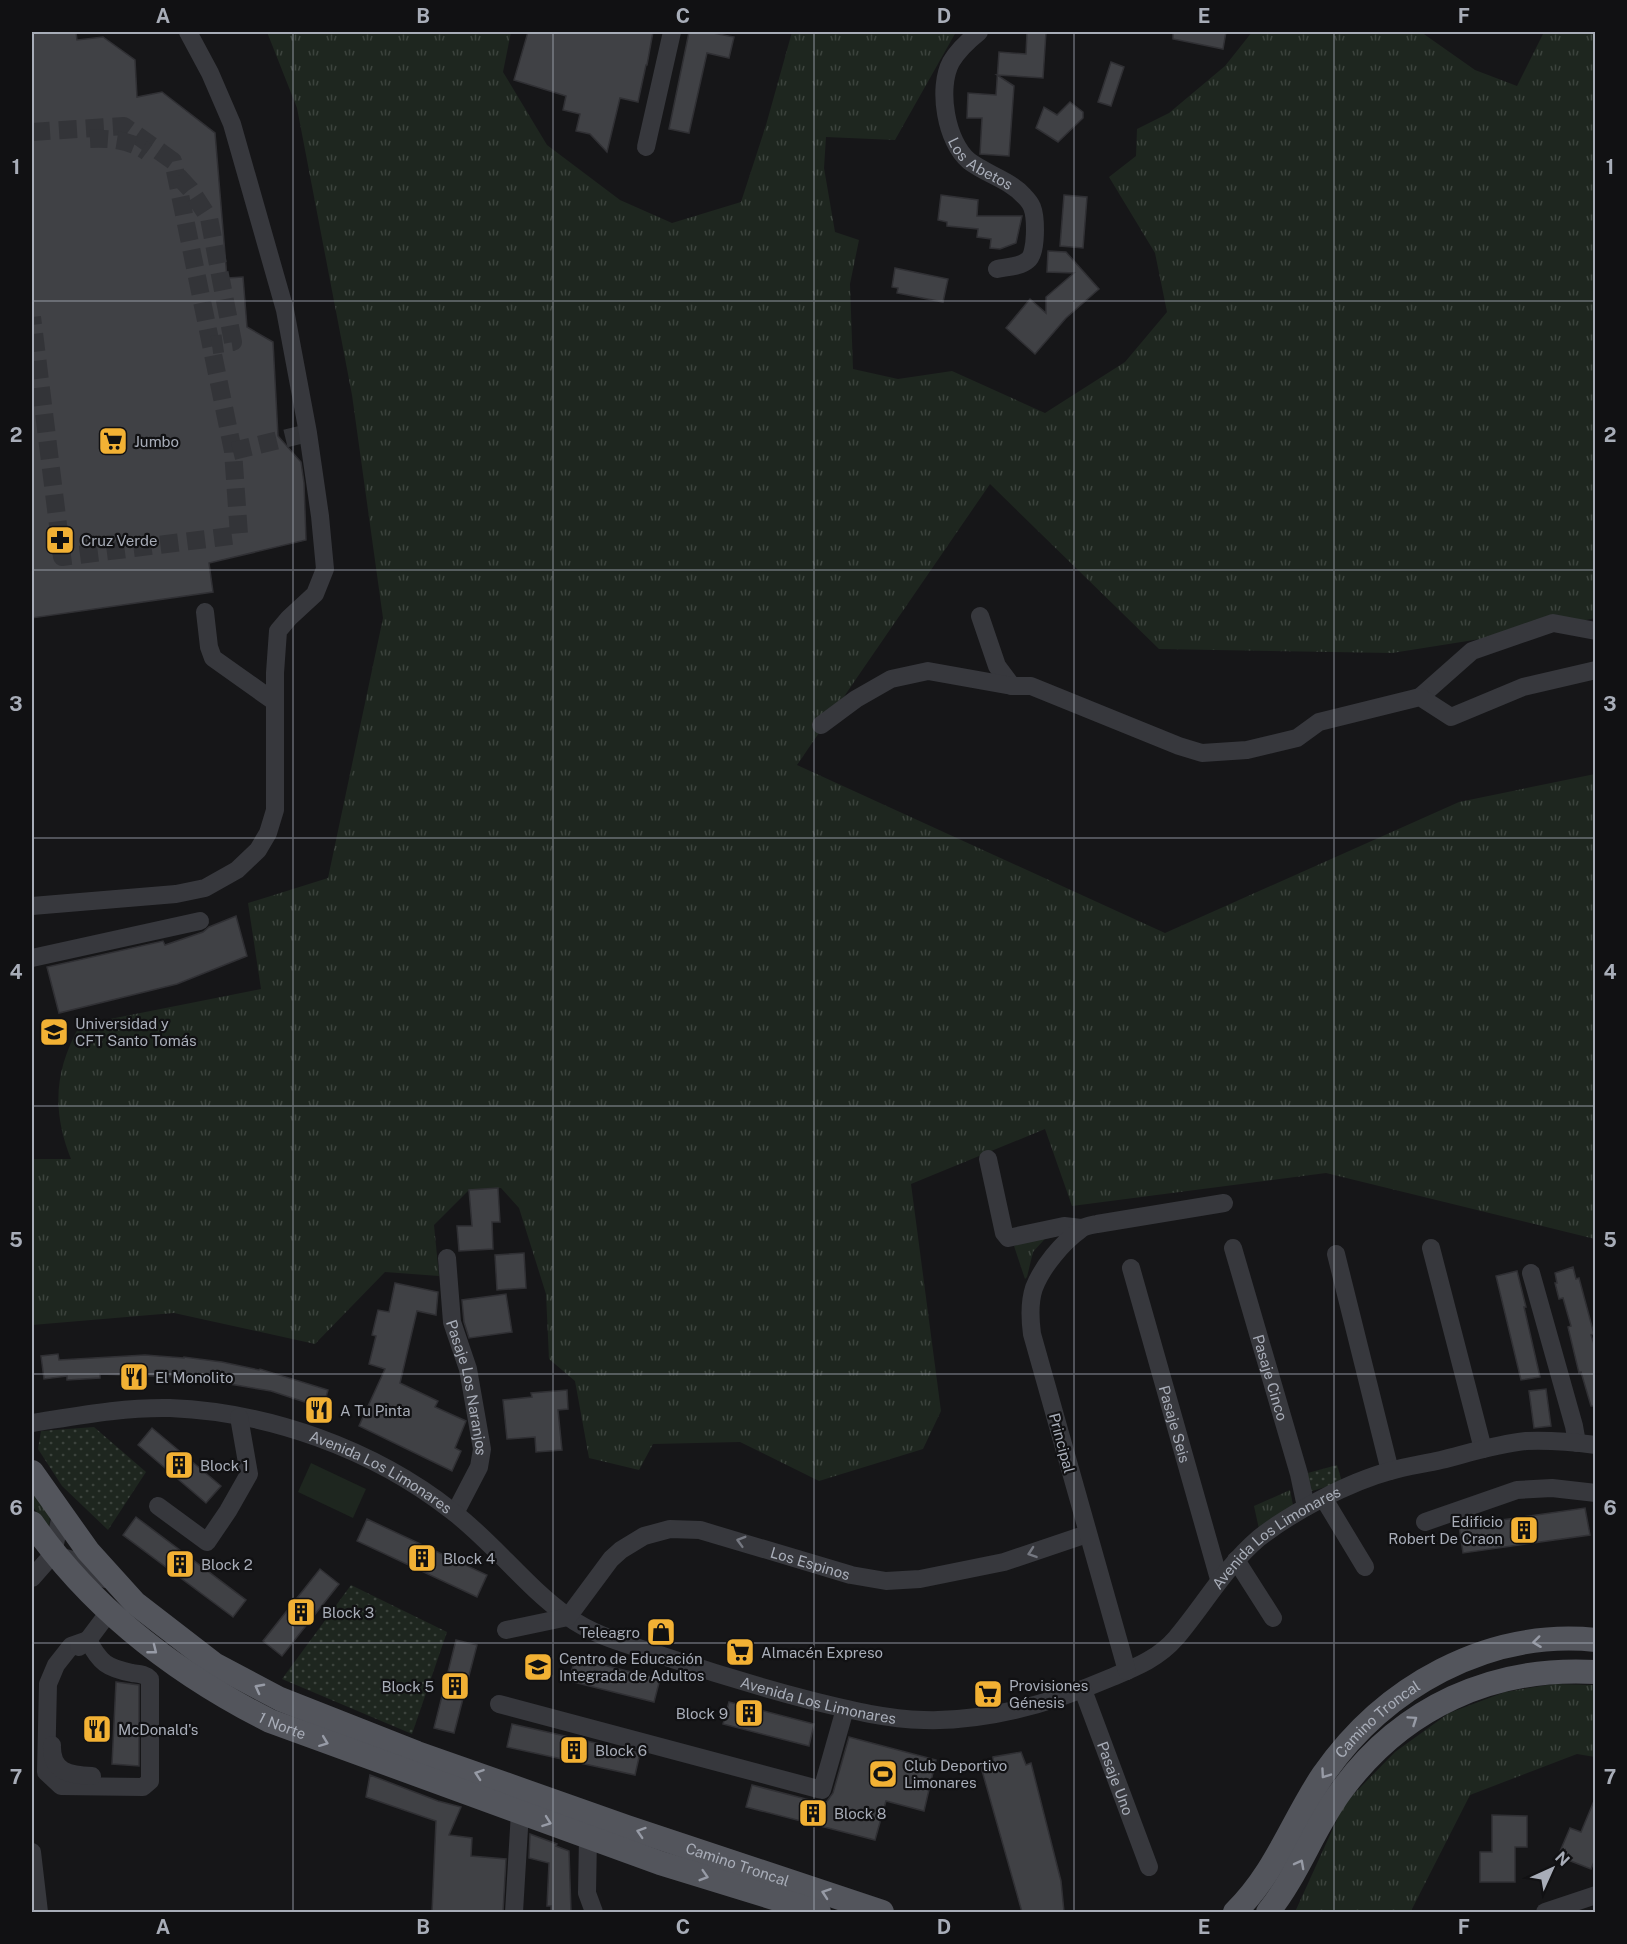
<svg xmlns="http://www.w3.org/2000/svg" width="1627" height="1944" viewBox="0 0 1627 1944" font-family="'Public Sans',sans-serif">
	<defs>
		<pattern id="grass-tufts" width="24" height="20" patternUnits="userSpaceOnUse" patternTransform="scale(1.5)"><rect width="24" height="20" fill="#1e261f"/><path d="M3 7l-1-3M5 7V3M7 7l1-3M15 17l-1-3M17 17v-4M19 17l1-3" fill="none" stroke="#3c433d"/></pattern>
		<pattern id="park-dots" width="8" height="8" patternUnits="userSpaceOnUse" patternTransform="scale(1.5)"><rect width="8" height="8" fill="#1e261f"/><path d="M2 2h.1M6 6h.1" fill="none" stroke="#3c433d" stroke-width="1.8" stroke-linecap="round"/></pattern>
	</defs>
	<rect width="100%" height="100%" fill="#161618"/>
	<g fill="url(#grass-tufts)">
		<path d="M267,32H511L503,72L547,145L620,200L672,223L741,202L766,125L792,32H956L895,140L826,137L824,168L835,232L859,240L850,284L853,369L898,379L952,371L1045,413L1125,362L1167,312L1155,253L1109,177L1136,156L1137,129L1169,113L1225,66L1252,32H1421L1475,70L1517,86L1544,32H1595V618L1556,627L1392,653L1159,649L990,484L797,765L1165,933L1459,802L1595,774V1239L1326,1173L1072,1206L1045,1129L911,1184L941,1411L923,1449L819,1481L740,1442L653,1444L639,1470L589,1458L575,1381L549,1359L546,1294L519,1208L501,1188L469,1190L434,1225L439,1276L385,1272L315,1344L174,1313L32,1325V1159H71C52,1111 54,1071 80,1025L261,989L248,903L328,878L383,618L352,395L297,108Z"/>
		<path d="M1052,1231L1033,1252L1027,1277L1025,1279L1014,1246Z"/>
		<path d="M32,1488L50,1515L49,1531L32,1505Z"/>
		<path d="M1290,1490L1293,1505L1259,1529L1254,1506Z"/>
		<path d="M1553,1684L1595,1685V1757L1577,1754L1470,1795L1412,1909V1912H1295L1344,1804L1395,1752L1449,1713L1505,1692Z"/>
	</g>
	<g fill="url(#park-dots)">
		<path d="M94,1427L146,1472L108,1530L62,1486L38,1449L41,1431Z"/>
		<path d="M1337,1465L1342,1482L1309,1492L1304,1474Z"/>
		<path d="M351,1585L447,1632L412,1734L282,1679Z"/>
	</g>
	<path fill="#1e261f" d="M311,1463L366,1489L353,1518L298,1492Z"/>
	<g fill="#404145" stroke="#303034" stroke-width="1.5">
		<path d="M32,32H76L77,40L103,37L135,60L137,97L162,92L215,133L227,278L243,277L247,327L273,342L278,436L301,462L304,483L306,540L209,563L213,592L32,618Z"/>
		<path d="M528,32H653L647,65H646L638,102L620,98L607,152L590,134L576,131L580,114L563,110L566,96L514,80Z"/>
		<path d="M689,32H708L734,37L729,58L707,53L689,133L669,129Z"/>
		<path d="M1027,32H1046L1043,78L997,75L1014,86L1009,156L980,154L982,118H967L968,93L996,95L999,52L1026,54Z"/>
		<path d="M1173,32H1226L1223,49L1173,39Z"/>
		<path d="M1111,62L1124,67L1111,106L1098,102Z"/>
		<path d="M1070,102L1083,112V118L1058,142L1036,128L1044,107L1057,115Z"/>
		<path d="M941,195L978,200L977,216H1022L1016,243L1000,249L990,248L991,239L977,237L978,229L947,226V222L938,220Z"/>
		<path d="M1064,195L1087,197L1083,248L1060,246Z"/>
		<path d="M1048,251L1066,252L1099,289L1066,318L1035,354L1006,328L1030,299L1046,313V297L1074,273L1047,272Z"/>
		<path d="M895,268L948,279L943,302L897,293L898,288L892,287Z"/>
		<path d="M236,916L247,956L177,984L59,1013L47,967L163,941L165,945L203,932L209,927Z"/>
		<path d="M498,1188L500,1222H492L493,1249L459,1251L457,1226H472L469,1190Z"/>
		<path d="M524,1253L526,1288L497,1290L495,1255Z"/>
		<path d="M1573,1267L1576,1279L1579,1278L1594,1334L1591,1335L1596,1350V1406H1591L1581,1372L1579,1373L1568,1327L1571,1326L1563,1298L1559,1299L1555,1283H1557L1555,1273Z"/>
		<path d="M1517,1271L1526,1307H1524L1540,1377L1521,1380L1496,1276Z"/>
		<path d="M395,1283L438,1292L436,1315L417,1311L400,1383L438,1401L435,1407L466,1421L455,1448L461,1451L452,1471L359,1426L385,1369L369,1364L376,1336L372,1335L378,1310L389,1312Z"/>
		<path d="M506,1294L512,1332L469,1338L464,1322L462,1300Z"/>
		<path d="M58,1354L59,1360L145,1355L184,1358V1357L222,1362L259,1370L260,1369L328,1390L323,1408L271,1391L176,1375V1377L100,1374V1378L67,1380V1376L44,1379L41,1356Z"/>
		<path d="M1546,1389L1551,1426L1534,1428L1529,1391Z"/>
		<path d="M567,1390L568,1409L558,1410L562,1450L536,1452L535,1437L507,1439L503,1400L532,1397L531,1393Z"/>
		<path d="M152,1428L221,1486L206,1503L138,1445Z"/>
		<path d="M1585,1508L1590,1535L1463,1553L1459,1526Z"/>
		<path d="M136,1517L246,1600L233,1617L123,1535Z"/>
		<path d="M367,1519L487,1575L477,1597L357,1541Z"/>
		<path d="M320,1569L339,1584L282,1656L263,1641Z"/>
		<path d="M456,1640L477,1645L454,1733L434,1728Z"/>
		<path d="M575,1658L660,1679L654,1702L569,1681Z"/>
		<path d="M116,1682L139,1685V1766L112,1764Z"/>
		<path d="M729,1702L814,1724L809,1746L723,1724Z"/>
		<path d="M512,1724L640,1753L635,1775L507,1747Z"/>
		<path d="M849,1737L936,1760L924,1811L886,1801L875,1840L746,1807L752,1785L825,1804L833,1793Z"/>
		<path d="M1021,1752L1026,1765L1031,1763L1061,1881L1064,1912H1022L981,1767L993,1765V1757Z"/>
		<path d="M370,1775L438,1801L461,1807L449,1835L472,1838L471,1856L506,1859L503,1912H432L436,1821L366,1797Z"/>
		<path d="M1596,1796V1857L1591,1869L1558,1856L1570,1828L1581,1832Z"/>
		<path d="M1492,1815L1527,1816V1847H1515V1882H1480V1852H1492Z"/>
		<path d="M530,1834L557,1844L556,1846L569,1851L571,1912H551V1906H547L549,1863L529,1858Z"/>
	</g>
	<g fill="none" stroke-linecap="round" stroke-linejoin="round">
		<g stroke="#333438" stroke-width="18" stroke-dasharray="18 9" stroke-linecap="butt">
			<path d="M32,132L124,126L173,161L233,451L239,535L62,557L32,317"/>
			<path d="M90,139C109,138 131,140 147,152"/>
			<path d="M178,176L190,189L209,218L233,342L212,345"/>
			<path d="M233,451L308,433"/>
		</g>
		<g stroke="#37383d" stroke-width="18">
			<path id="s1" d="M979,32C969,40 958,50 951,62C937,88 946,142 969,161C986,174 1010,180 1024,196C1027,199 1030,202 1032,207C1036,217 1037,253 1028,260C1020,267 1006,267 997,269"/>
			<path d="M646,147L672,32"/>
			<path d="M205,612L209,647L213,658L275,702"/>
			<path d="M980,616L997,666L1012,686"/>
			<path d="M1420,697L1472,651L1553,623L1596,631"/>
			<path d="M821,725L856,699L891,679L928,671L1012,686H1031L1179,746L1202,753L1247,750L1297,738L1319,722L1420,697L1451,717L1523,687L1596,670"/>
			<path d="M32,906L176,894L205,888L237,870L258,850L268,833L275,810V673L278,631L289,618L315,594L325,569L320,516L308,433L285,310L232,124L210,73L188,32"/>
			<path d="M32,958L200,921"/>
			<path d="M988,1159L1004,1233L1008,1238L1064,1226L1081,1228"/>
			<path id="s2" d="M1233,1248L1299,1474L1306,1507"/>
			<path d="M1431,1248L1483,1449"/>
			<path d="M1336,1254L1390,1471"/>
			<path id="s3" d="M447,1258L452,1322L468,1369L482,1449L479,1467L455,1513"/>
			<path id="s4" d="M1131,1268L1219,1579"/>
			<path d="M1531,1273L1574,1426L1577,1443"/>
			<path id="s5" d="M32,1423C77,1416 123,1407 170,1408C269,1412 373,1449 452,1511C493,1542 525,1586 567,1616C595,1637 631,1645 663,1656C713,1673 763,1688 813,1701C850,1710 886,1719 924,1720C988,1722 1052,1703 1110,1678C1134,1668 1158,1659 1176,1638C1204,1605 1225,1567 1259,1538C1292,1512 1349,1482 1390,1471C1407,1466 1424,1464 1441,1460C1469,1453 1497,1444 1526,1441C1549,1440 1573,1442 1596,1445"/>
			<path d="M1324,1499L1365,1567"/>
			<path d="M158,1506L207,1542L228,1511L249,1474L239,1417"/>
			<path d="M1425,1522L1517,1490L1552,1488L1596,1493"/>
			<path d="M55,1555L79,1562L105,1579"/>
			<path d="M1236,1560L1273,1618"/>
			<path d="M32,1578L53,1554L61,1514"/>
			<path id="s6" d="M506,1630L568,1617L611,1559L621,1550L644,1536L670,1529L700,1530L851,1575L886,1581L920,1579L1004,1562L1087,1534"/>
			<path d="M88,1640C100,1663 107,1668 132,1673C140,1674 145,1674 150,1679V1781L143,1787L61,1786L46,1772L48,1684L56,1665L71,1646Z"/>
			<path d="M79,1647L88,1640L109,1612"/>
			<path d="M1127,1671L1032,1334C1030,1319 1029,1303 1034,1288C1042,1267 1062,1243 1080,1230C1084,1226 1092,1225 1097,1224L1224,1203"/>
			<path id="s7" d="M1083,1690L1149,1867"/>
			<path d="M499,1704L822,1790L845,1709"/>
			<path d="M52,1745C51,1772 69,1775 92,1776"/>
			<path d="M588,1837L587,1893L594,1912"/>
			<path d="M32,1852L39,1912"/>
			<path d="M514,1912L520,1812"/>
			<path d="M1545,1912L1596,1895"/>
		</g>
		<g stroke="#53555c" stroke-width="24">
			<path id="s8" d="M32,1472L88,1551L135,1603L214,1664L280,1699L417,1753L627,1827L882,1912"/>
			<path id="s9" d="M32,1523C93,1610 175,1673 270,1721L660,1863L819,1912"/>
			<path id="s10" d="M1235,1912C1276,1872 1292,1821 1323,1775C1384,1687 1487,1629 1596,1640"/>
			<path d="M1268,1912C1298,1875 1313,1829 1341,1791C1402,1707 1493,1666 1596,1672"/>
		</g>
	</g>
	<defs><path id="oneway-chevron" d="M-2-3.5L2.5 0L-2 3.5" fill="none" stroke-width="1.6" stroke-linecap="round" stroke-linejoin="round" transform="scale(1.5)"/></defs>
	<g stroke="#757881">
		<use href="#oneway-chevron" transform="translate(741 1541) rotate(-164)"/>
		<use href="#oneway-chevron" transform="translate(1032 1553) rotate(161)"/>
	</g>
	<g stroke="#979ba6">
		<use href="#oneway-chevron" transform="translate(1537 1642) rotate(173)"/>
		<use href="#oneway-chevron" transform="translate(153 1650) rotate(38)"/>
		<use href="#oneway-chevron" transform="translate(259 1688) rotate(-152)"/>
		<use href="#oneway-chevron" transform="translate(1413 1720) rotate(-34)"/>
		<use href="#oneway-chevron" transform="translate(324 1742) rotate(21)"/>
		<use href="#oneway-chevron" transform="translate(479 1774) rotate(-161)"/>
		<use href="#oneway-chevron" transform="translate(1325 1774) rotate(125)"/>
		<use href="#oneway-chevron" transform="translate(547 1822) rotate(20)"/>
		<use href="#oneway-chevron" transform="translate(641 1832) rotate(-162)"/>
		<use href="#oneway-chevron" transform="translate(1300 1864) rotate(-62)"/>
		<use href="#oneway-chevron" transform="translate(704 1876) rotate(17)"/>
		<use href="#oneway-chevron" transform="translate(826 1893) rotate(-161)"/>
	</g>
	<path fill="none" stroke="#a8adb8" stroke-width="1.5" stroke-opacity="0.55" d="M293,32V1912M553,32V1912M814,32V1912M1074,32V1912M1334,32V1912M32,301H1596M32,570H1596M32,838H1596M32,1106H1596M32,1374H1596M32,1643H1596"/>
	<defs>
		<g id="supermarket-square" transform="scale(1.5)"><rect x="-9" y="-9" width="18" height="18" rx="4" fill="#f2b134" stroke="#111113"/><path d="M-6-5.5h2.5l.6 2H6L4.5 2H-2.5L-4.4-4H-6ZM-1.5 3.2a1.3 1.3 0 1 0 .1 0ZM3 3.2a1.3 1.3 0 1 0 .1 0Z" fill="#111"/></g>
		<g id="pharmacy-square" transform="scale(1.5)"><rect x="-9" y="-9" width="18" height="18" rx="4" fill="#f2b134" stroke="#111113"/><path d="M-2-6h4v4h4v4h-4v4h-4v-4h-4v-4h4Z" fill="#111"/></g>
		<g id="university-square" transform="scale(1.5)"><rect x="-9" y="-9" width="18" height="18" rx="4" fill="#f2b134" stroke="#111113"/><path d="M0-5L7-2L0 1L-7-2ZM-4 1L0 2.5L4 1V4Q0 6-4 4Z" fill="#111"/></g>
		<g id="restaurant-square" transform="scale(1.5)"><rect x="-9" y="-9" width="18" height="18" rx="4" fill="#f2b134" stroke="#111113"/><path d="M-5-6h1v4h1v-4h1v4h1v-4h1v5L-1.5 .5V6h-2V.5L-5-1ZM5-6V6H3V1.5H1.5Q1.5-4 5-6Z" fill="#111"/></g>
		<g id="building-square" transform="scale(1.5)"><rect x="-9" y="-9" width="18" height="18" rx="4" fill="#f2b134" stroke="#111113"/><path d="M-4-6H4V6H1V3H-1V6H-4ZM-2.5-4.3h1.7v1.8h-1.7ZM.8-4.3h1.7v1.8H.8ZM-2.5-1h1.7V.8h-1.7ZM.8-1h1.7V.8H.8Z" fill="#111"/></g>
		<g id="shop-square" transform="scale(1.5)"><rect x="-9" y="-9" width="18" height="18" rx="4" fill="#f2b134" stroke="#111113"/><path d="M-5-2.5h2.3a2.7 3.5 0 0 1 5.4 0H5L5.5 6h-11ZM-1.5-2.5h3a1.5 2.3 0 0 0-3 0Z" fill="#111"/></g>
		<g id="school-square" transform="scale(1.5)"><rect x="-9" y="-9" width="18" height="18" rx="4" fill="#f2b134" stroke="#111113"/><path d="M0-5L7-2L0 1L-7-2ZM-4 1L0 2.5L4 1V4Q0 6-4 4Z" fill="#111"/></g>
		<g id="stadium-square" transform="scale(1.5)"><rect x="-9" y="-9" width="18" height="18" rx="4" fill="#f2b134" stroke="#111113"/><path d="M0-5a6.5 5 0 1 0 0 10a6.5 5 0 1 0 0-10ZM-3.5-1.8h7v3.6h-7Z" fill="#111"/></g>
	</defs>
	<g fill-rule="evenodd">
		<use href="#supermarket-square" x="113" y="441"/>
		<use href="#pharmacy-square" x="60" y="540"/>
		<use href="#university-square" x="54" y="1032"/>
		<use href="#restaurant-square" x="134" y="1377"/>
		<use href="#restaurant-square" x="319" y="1410"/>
		<use href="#building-square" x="179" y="1465"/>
		<use href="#building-square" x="1524" y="1530"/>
		<use href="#building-square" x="422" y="1558"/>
		<use href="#building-square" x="180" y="1564"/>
		<use href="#building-square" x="301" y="1612"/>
		<use href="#shop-square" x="661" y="1632"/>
		<use href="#supermarket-square" x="740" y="1652"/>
		<use href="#school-square" x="538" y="1667"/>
		<use href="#building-square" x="455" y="1686"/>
		<use href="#supermarket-square" x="988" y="1694"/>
		<use href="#building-square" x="749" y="1713"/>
		<use href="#restaurant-square" x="97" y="1729"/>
		<use href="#building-square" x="574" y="1750"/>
		<use href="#stadium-square" x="883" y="1774"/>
		<use href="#building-square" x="813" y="1813"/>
	</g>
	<g text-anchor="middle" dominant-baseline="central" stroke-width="4.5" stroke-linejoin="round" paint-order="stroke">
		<g font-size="15" fill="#a8adb8" stroke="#111113">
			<text stroke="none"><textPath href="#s1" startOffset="158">Los Abetos</textPath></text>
			<text stroke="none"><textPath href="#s2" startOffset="135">Pasaje Cinco</textPath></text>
			<text stroke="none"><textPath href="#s3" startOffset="132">Pasaje Los Naranjos</textPath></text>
			<text stroke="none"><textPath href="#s4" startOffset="162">Pasaje Seis</textPath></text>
			<text transform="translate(1062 1443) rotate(75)">Principal</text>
			<text stroke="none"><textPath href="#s5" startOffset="362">Avenida Los Limonares</textPath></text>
			<text stroke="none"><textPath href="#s5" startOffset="1388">Avenida Los Limonares</textPath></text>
			<text stroke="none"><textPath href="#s6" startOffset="348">Los Espinos</textPath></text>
			<text stroke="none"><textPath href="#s5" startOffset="866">Avenida Los Limonares</textPath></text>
			<text stroke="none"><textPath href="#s10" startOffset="242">Camino Troncal</textPath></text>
			<text stroke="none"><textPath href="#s9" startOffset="326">1 Norte</textPath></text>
			<text stroke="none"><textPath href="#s7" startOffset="94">Pasaje Uno</textPath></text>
			<text stroke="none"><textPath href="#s8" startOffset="828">Camino Troncal</textPath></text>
		</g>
		<g font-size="15" fill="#a8adb8" stroke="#111113" text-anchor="start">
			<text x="134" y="441">Jumbo</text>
			<text x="81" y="540">Cruz Verde</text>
			<text x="75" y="1023">Universidad y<tspan x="75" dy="17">CFT Santo Tomás</tspan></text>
			<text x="155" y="1377">El Monolito</text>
			<text x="340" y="1410">A Tu Pinta</text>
			<text x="200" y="1465">Block 1</text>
			<text x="1503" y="1521" text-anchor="end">Edificio<tspan x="1503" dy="17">Robert De Craon</tspan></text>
			<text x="443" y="1558">Block 4</text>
			<text x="201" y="1564">Block 2</text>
			<text x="322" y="1612">Block 3</text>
			<text x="640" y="1632" text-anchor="end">Teleagro</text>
			<text x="761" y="1652">Almacén Expreso</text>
			<text x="559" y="1658">Centro de Educación<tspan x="559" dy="17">Integrada de Adultos</tspan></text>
			<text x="1009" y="1685">Provisiones<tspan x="1009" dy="17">Génesis</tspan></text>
			<text x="434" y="1686" text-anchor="end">Block 5</text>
			<text x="728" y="1713" text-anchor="end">Block 9</text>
			<text x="118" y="1729">McDonald's</text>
			<text x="595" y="1750">Block 6</text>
			<text x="904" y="1765">Club Deportivo<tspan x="904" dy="17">Limonares</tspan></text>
			<text x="834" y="1813">Block 8</text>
		</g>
	</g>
	<rect width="1627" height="1944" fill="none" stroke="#111113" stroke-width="66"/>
	<g transform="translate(1552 1869) rotate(45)" stroke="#111113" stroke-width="4.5" paint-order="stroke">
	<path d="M0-4.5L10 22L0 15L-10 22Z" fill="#a8adb8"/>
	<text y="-9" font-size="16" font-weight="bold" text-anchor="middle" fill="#a8adb8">N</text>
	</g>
	<rect x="33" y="33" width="1561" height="1878" fill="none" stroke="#a8adb8" stroke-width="2"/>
	<g font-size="20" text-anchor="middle" font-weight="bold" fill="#a8adb8">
		<text x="163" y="23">A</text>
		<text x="423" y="23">B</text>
		<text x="683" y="23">C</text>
		<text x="944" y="23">D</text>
		<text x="1204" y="23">E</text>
		<text x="1464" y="23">F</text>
		<text x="16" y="174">1</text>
		<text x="1610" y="174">1</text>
		<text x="16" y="442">2</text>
		<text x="1610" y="442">2</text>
		<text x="16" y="711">3</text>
		<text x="1610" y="711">3</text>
		<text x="16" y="979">4</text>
		<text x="1610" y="979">4</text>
		<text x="16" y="1247">5</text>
		<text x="1610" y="1247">5</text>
		<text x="16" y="1515">6</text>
		<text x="1610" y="1515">6</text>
		<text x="16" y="1784">7</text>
		<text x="1610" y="1784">7</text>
		<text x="163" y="1934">A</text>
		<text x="423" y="1934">B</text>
		<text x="683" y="1934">C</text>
		<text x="944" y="1934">D</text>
		<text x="1204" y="1934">E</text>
		<text x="1464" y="1934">F</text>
	</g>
</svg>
